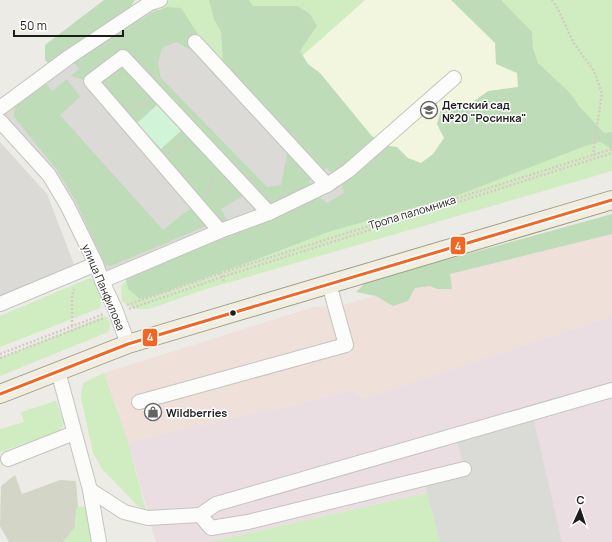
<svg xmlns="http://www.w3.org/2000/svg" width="612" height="542" viewBox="0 0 612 542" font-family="Manrope,sans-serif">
	<rect width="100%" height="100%" fill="#ecebe5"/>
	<g fill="#dbdad7">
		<path d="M150,3L159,11L196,34L332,174L130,277L105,288L67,205L2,124L0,108Z"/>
		<path d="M0,142L47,194L75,267L0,299Z"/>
	</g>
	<path fill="#efe0d9" d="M612,227V316L363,399L354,391L128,442L104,373L314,307L343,305Z"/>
	<path fill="#eadee2" d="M612,316V542H440L427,493L209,542H156L128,442L354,391L363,399Z"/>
	<path fill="#f3f6df" d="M365,0H490L528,48L586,133L456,195L389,215L374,209L266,88Z"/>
	<path fill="#d3d5c6" d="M15,475L22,494L60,480L76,481L78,506L76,511L75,527L63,542H9L0,526L1,486Z"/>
	<g fill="#d0ecc1">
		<path d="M166,0H365L266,88L332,174L196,34L159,11Z"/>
		<path d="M490,0H612V171L206,289L149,309H134L122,301L121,286L130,277L374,209L389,215L456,195L586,132L528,48Z"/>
		<path d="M90,278C103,288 103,293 100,308L0,347V316Z"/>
		<path d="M105,316C112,321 111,325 108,332L0,376V358Z"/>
		<path d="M104,373L128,442L146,511L137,505L103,470L93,453L81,397L83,383Z"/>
		<path d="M56,401L64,423L60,431L0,452V429L24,422L21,412Z"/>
		<path d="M427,493L440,542H209Z"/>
		<path d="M78,506L86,507L92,542H63L75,527L76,511Z"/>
	</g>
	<g fill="#bfdcb8">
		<path d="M104,0H135L127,12L141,20L153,12L167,7L181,8L205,45L191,50L176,42L162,48L158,63L161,78L267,187L281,185L287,154L279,140L267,129L210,71L223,63L221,32L214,19L209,0H249L253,6H298L310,14L317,26L300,51L308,64L320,73L371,135L383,145L397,147L408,158L421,163L433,154L444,138L437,124L441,109L455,104H470L488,91L518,87L517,73L496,64L495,43L451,0H501L532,32L533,48L538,63L570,93L579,106L604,133L612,132V149L600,142L585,146L453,197L331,231L255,260L156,295L140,299L128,289L125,274L219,225L89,82L57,71L45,60V45Z"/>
		<path d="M67,79L80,97L60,115L163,230L184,213L192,208L206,226L111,266L105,265L76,202L57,170L14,117L15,103L46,83L52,91Z"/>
		<path d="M612,214V234L450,274L452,289H437L430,286L415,288L408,301L393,306L376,296L356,292L366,282Z"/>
	</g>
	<path fill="#d1f4d8" d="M157,105L181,131L161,149L137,123Z"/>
	<g fill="#dadad7">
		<path d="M69,57L79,69L52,91L42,78Z"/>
		<path d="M327,168L342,184L344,193L327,203L320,197L309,181Z"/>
		<path d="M243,196L259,216L231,227L221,209Z"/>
		<path d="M532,412L562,542H440L427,493L425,479L464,469L456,435Z"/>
	</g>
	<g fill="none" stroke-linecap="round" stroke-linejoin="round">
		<g stroke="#c4c4c1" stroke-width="16">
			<g id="minor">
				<path d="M195,42L327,185"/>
				<path d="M0,108L69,57L150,3L160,0"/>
				<path d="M0,121L49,175L67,205L96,264L102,281L115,309L128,344"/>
				<path d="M220,231L91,81L123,57L269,213"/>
				<path d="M102,281L220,231L269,213L327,185L348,171L454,78"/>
				<path d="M0,304L96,264"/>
				<path d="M58,371L90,490L99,542"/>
				<path d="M139,402L346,345L329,284"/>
				<path d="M8,459L74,433"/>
				<path d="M90,490L124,512L148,518L200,515L216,504L612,390"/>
				<path d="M200,515L211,528L248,522L464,469"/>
			</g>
		</g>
		<g stroke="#a29d81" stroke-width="20">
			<path id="major" d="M0,394L128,344L612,200"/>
		</g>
		<g stroke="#d7cac4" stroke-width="2.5" stroke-dasharray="2 2" stroke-linecap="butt">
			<path d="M552,0L559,11L573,42L594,71L602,93L593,155"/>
			<path d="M131,108L147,102"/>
			<path d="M169,153L184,141"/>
			<path d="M207,196L214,173"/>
			<path d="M224,281L221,273L612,149"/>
			<path d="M127,305L221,273"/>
			<path d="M129,309L222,277L612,153"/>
			<path d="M72,326V296L74,289"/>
			<path d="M0,354L104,314"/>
			<path d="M0,358L104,318"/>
		</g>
		<use href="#minor" stroke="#fcfcfb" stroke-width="14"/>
		<use href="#major" stroke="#f0eee3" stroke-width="18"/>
		<g stroke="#fff" stroke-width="6">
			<path id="bus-1" d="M0,394L128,344L612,200"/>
		</g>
		<use href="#bus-1" stroke="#f26522" stroke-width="3"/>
	</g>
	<defs>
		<g id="school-ring" transform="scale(0.9)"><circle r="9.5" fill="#fff" stroke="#656563" stroke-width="1.5"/><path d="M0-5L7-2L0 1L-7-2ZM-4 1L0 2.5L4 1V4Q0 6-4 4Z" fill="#656563"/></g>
		<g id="shop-ring" transform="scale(0.9)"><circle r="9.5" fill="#fff" stroke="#656563" stroke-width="1.5"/><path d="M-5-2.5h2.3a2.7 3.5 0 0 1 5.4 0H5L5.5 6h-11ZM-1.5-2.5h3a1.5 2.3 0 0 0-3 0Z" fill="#656563"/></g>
	</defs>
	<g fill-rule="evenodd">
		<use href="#school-ring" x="429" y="110"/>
		<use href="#shop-ring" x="153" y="412"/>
	</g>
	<circle fill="#1d1d1d" stroke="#fff" stroke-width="1.5" cx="233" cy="313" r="3.5"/>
	<g text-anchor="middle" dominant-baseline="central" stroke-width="3" stroke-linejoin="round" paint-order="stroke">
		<g font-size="11" font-weight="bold" fill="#1d1d1d" stroke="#fff" text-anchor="start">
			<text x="442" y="104">Детский сад<tspan x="442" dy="13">№20 "Росинка"</tspan></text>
			<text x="166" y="412">Wildberries</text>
		</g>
		<g font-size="11" fill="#1d1d1d" stroke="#fff">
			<text transform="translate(412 212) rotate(-17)">Тропа паломника</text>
			<text transform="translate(104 287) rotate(67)">улица Панфилова</text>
		</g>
	</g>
	<g stroke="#fff" stroke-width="1.5">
		<rect x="450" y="236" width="16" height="19" rx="4" fill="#f26522"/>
		<rect x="142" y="328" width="16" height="19" rx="4" fill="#f26522"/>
	</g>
	<g font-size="11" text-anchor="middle" font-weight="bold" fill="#fff">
		<text x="458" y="250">4</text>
		<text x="150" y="341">4</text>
	</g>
	<g transform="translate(580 510) rotate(3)" stroke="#ffffff" stroke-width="3" paint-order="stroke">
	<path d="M0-3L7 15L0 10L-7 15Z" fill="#1d1d1d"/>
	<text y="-6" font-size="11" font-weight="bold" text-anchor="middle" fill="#1d1d1d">С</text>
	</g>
	<path d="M14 30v6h109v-6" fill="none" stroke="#1d1d1d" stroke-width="2"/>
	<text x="20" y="30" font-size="12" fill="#1d1d1d" stroke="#ffffff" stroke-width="3" paint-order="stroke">50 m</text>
</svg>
